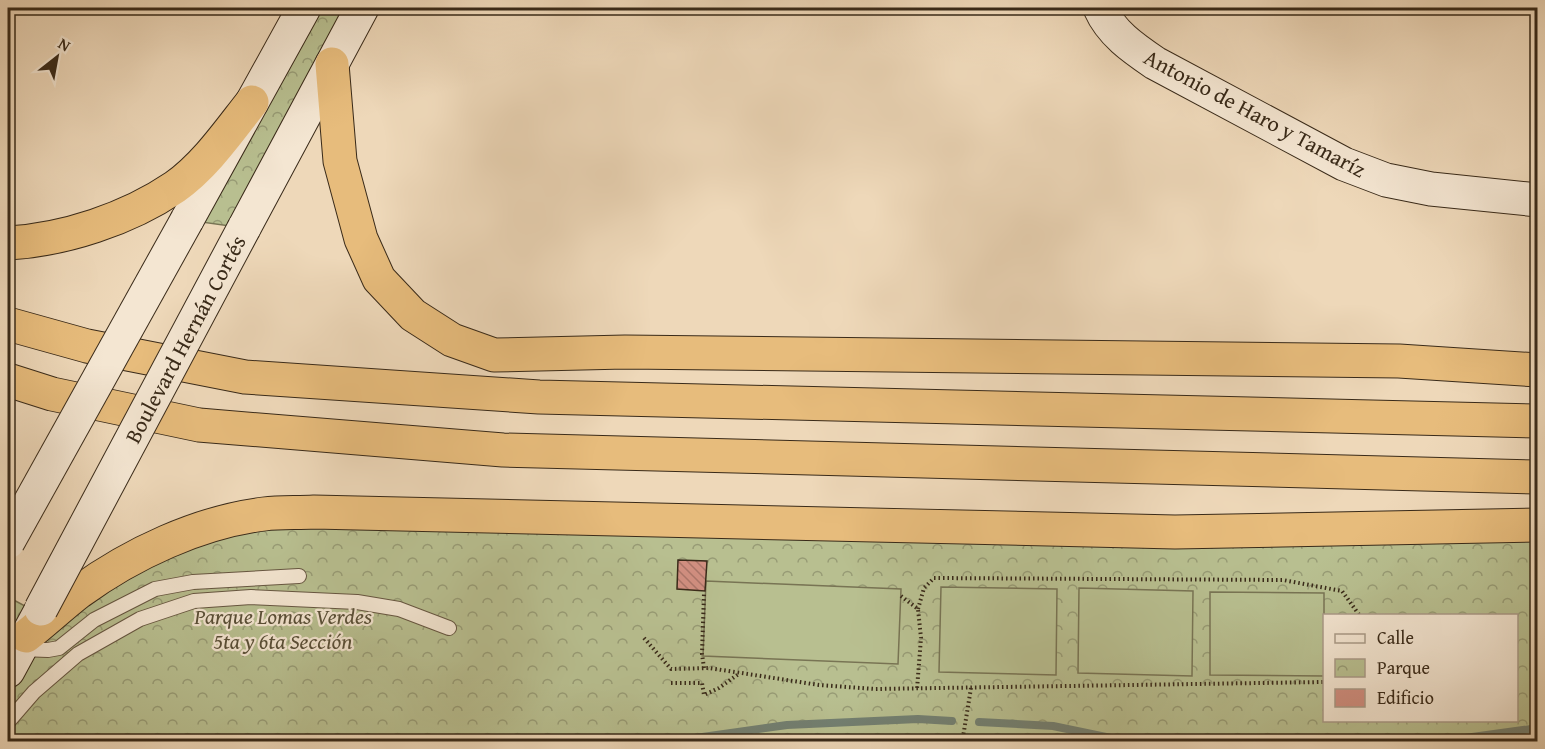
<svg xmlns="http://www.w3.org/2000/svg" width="1545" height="749" viewBox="0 0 1545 749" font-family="'Gentium Book Plus',serif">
	<defs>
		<pattern id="park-crowns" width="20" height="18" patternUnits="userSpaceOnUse" patternTransform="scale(1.5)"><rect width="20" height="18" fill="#b8bf90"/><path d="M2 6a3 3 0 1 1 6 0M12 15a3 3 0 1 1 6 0" fill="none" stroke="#979b75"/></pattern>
		<pattern id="building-back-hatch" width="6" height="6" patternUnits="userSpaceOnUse" patternTransform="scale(1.5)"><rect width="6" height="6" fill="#d18f81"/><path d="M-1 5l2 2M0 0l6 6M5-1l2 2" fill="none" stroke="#ab7569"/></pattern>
	</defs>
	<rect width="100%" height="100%" fill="#eed8b9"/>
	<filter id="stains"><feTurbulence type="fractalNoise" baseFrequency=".00333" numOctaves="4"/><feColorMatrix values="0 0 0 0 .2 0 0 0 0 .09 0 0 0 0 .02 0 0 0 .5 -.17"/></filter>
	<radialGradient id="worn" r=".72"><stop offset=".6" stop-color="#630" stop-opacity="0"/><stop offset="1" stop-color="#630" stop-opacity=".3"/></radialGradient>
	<g fill="url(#park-crowns)" stroke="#787454" stroke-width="1.5" fill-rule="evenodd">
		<path d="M305,8H362L244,228L187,220Z"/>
		<path d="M224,523L1537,525V741L8,742V676L28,638ZM1324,616H1516V720H1324Z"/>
		<path d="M8,597L27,607L8,645Z"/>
	</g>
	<g fill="#b8bf90" stroke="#787454" stroke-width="1.5">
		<path d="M706,581L901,589L898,664L703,656Z"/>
		<path d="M941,587L1057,589L1056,675L939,672Z"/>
		<path d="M1079,588L1193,591L1192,676L1078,673Z"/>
		<path d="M1210,592L1324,593V676L1210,675Z"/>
	</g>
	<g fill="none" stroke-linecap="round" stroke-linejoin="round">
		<g stroke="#738072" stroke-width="8">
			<path d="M979,722L1053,726L1130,742"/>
			<path d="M667,742L787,725L918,719L952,721"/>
			<path d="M1436,742L1538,728"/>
		</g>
	</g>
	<path fill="url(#building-back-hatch)" stroke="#392a19" stroke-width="1.5" d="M678,560L707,561L705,591L677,589Z"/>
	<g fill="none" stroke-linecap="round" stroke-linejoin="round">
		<g stroke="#665641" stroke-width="16">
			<g id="lane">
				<path d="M20,649L48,650L59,648L94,620L155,589L193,582L299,576"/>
				<path d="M8,722L34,692L78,654L140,619L194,601L251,597L357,602L399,609L449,628"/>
			</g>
		</g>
		<g stroke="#392a19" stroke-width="35">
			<g id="secondary">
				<path d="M1100,8C1111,33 1133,48 1155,63L1344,164L1386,180L1431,189L1538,200"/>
				<path d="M187,220L304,8"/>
				<path d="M244,228L362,8"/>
				<path d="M8,671L40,612"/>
			</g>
		</g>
		<g stroke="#392a19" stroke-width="35">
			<g id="highway">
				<path d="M332,64L340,161L361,239L379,279L413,315L452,340L494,355L625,352L1399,361L1538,370"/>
				<path d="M8,243C64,240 128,219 175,187C206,165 229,131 252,102"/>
				<path d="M8,324L87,346L245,377L539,397L1538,421"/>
				<path d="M8,380L52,394L199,425L503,450L1538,477"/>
				<path d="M26,636C44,622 61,606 79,592C131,554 199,522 264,514C280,512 297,513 314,512L1175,532L1538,525"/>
			</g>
		</g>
		<g stroke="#392a19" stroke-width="4" stroke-dasharray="1.5 3" stroke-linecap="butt">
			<path d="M901,596L918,609L921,638L917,689"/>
			<path d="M918,609L924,588L934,578L1283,580L1342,591L1360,616"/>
			<path d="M644,638L671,669L709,668L819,685L875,689L1324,682"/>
			<path d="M704,668L702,654L704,594"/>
			<path d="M671,683H702L704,695L719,688L740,673"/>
			<path d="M971,688L963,737L979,742"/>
		</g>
		<use href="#lane" stroke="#f4e6d2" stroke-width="14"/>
		<use href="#secondary" stroke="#f4e6d2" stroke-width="33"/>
		<use href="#highway" stroke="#e7bc7c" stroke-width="33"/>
		<g stroke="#392a19" stroke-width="35" stroke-linecap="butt">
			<g id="secondary-bridge">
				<path d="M8,542L187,220"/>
				<path d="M41,609L244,228"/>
			</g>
		</g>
		<use href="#secondary-bridge" stroke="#f4e6d2" stroke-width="33"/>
	</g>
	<g text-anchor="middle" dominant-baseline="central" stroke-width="4.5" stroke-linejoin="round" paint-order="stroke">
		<g font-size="22" fill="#392a19" stroke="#f4e6d2">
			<text transform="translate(1255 113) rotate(28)">Antonio de Haro y Tamaríz</text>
			<text transform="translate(185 339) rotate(-62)">Boulevard Hernán Cortés</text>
		</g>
		<g font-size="22" font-style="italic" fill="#594f37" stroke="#f4e6d2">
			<text x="283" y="616">Parque Lomas Verdes<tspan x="283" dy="25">5ta y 6ta Sección</tspan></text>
		</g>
	</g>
	<rect width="1545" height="749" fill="none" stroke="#eed8b9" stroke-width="30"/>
	<rect x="9" y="9" width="1527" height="731" fill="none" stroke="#392a19" stroke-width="3"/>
	<rect x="15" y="15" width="1515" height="719" fill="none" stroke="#392a19" stroke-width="1.5"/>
	<rect x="1323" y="614" width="195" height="108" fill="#f4e6d2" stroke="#a99b88" stroke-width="1.5"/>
	<rect x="1335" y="634" width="30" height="9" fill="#f4e6d2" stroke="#a99b88" stroke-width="1.5"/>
	<text x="1377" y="644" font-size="18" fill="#392a19">Calle</text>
	<rect x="1335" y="659" width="30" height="18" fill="url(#park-crowns)" stroke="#a99b88" stroke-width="1.5"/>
	<text x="1377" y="674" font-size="18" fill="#392a19">Parque</text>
	<rect x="1335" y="689" width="30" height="18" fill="#d18f81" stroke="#a99b88" stroke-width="1.5"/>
	<text x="1377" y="704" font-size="18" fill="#392a19">Edificio</text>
	<g transform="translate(57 57) rotate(31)" stroke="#f4e6d2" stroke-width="4.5" paint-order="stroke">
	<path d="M0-4.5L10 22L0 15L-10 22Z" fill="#392a19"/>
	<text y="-9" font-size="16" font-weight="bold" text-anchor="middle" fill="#392a19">N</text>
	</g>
	<rect width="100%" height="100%" filter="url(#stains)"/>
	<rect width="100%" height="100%" fill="url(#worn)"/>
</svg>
